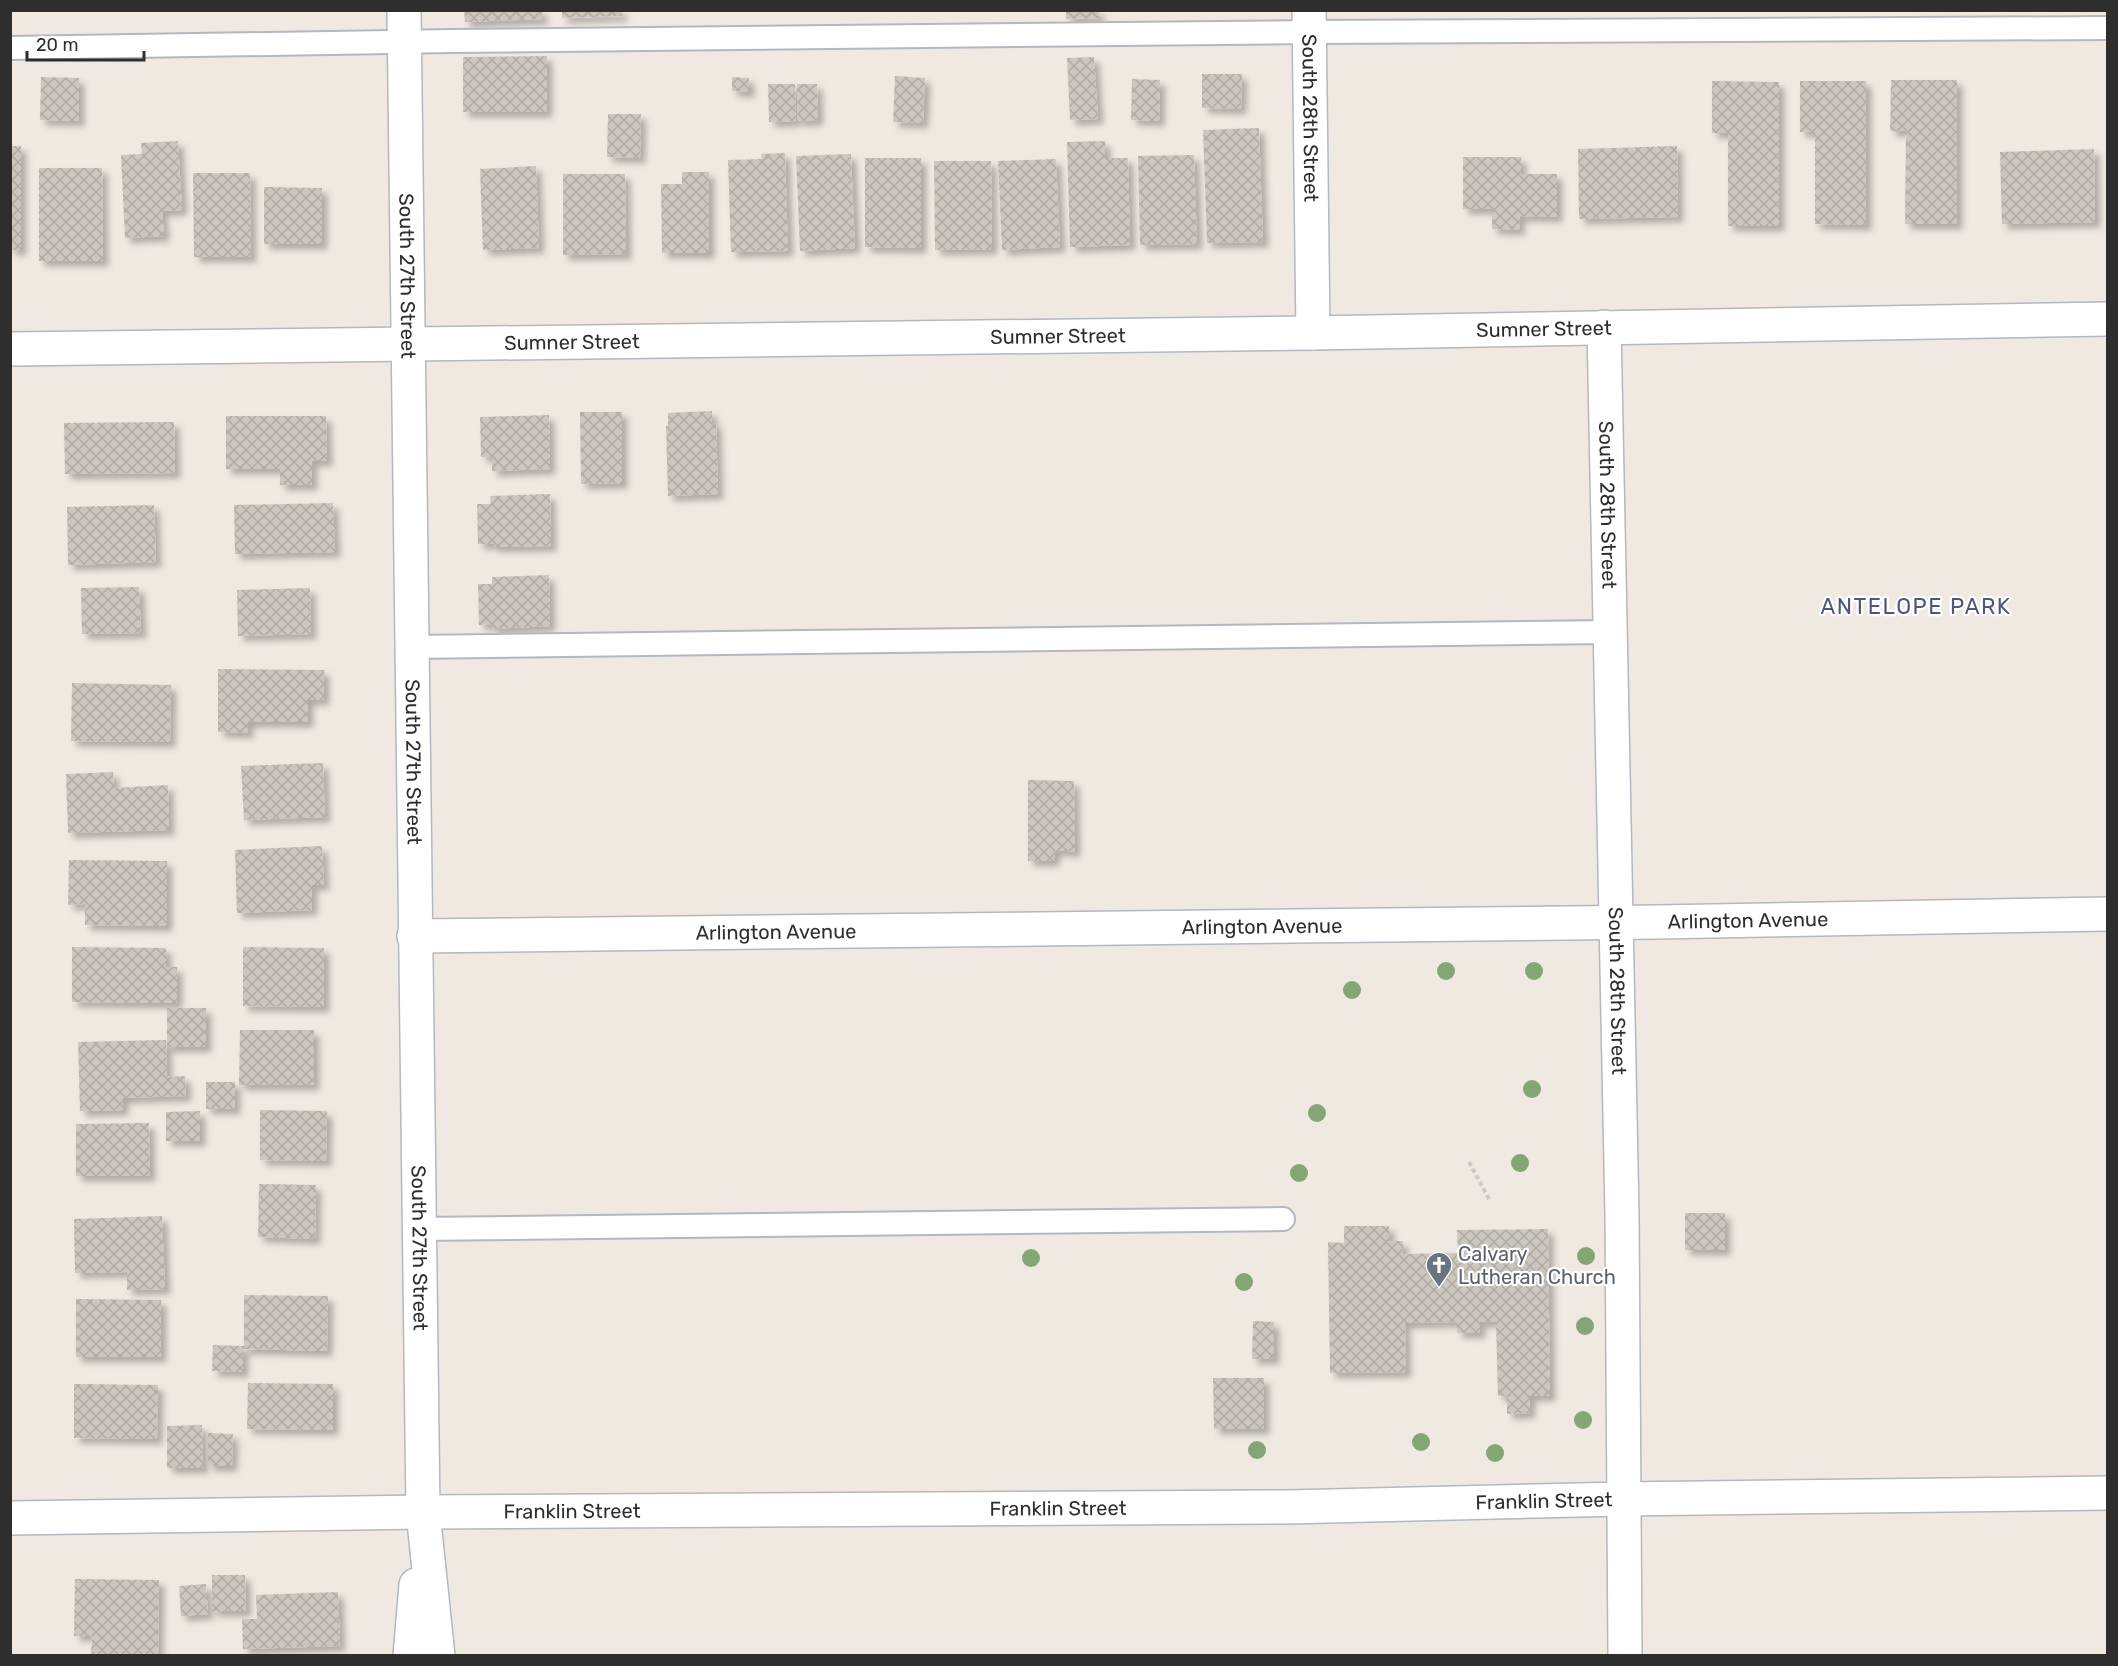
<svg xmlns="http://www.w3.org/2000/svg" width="2118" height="1666" viewBox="0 0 2118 1666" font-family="Rubik,sans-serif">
	<defs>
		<pattern id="building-cross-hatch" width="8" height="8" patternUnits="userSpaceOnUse" patternTransform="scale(1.5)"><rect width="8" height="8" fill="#cbc7bf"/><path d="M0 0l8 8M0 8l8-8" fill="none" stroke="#afaba4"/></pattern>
		<filter id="shadow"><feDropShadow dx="5.5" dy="5.5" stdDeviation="3" flood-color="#0004"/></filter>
	</defs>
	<rect width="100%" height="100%" fill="#efe9e1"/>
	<g fill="url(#building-cross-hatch)" filter="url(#shadow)">
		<path d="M464,10H542V19L465,22Z"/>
		<path d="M562,10H622V16L562,18Z"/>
		<path d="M1066,10H1099V18L1066,19Z"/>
		<path d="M547,56V112H463V57Z"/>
		<path d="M1094,57L1098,119L1070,120L1067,58Z"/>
		<path d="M1202,74H1242L1241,109L1202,108Z"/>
		<path d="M895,76L925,78L923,123L893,122Z"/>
		<path d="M41,77L79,78V121L40,120Z"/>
		<path d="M732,77L749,78V92L732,91Z"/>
		<path d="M1132,79L1160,80L1159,121L1131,120Z"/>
		<path d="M1891,80H1957V224H1905L1906,131H1890Z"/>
		<path d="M1712,81L1779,82V226H1728V133H1712Z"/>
		<path d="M1800,81H1866V225L1815,224V132H1800Z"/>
		<path d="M768,84H795L796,121L769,122Z"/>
		<path d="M797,84H817L818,120L798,121Z"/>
		<path d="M608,114H641L640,158L607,157Z"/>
		<path d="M1259,128L1263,242L1207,243L1203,130Z"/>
		<path d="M178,141L182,210L162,211L164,236L125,238L121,155L142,154L141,143Z"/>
		<path d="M1105,141V158H1128L1130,245L1070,247L1067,142Z"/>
		<rect x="10" y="146" width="11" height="104"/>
		<path d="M1677,146L1678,217L1579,219L1578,149Z"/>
		<path d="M2094,149L2095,222L2002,224L2000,152Z"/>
		<path d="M785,153L788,251L731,252L728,160L762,159L761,154Z"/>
		<path d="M851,154L855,248L800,251L796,156Z"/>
		<path d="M1194,155L1197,244L1140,245L1138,156Z"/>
		<path d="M1463,157H1521V174H1557V217L1520,216L1519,230L1492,229V209H1463Z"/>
		<path d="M865,158H921V248L865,247Z"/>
		<path d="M1056,159L1060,247L1002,250L998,161Z"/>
		<path d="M934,161H991L992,249L935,250Z"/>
		<path d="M536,166L539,248L483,250L480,169Z"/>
		<path d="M39,168H102L103,261H39Z"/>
		<path d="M682,172H709V253H662L661,184H682Z"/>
		<path d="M193,173H250L251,257H194Z"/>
		<path d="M563,174H625L626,254L563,255Z"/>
		<path d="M264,187L322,188V244H264Z"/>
		<path d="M712,411V423H716L718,494L668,496L666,426H668V413Z"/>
		<path d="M580,412H622V483L581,484Z"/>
		<path d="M549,415L550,469L492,471V457H481L480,417Z"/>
		<path d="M226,416H326L327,461H312V485H280V469H226Z"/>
		<path d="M174,422L175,473L65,474L64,423Z"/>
		<path d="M550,494L551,546L494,547V544H478L477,504H491L490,496Z"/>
		<path d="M333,503L335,552L235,554L234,505Z"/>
		<path d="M154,505L156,562L68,565L67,507Z"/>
		<path d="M549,575L550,626L492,629V624L479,625L478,584H492V577Z"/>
		<path d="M139,587L141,633L82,634L81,588Z"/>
		<path d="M310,588L311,634L238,636L237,590Z"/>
		<path d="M218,669L324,670V700H308V722H248V733L218,732Z"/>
		<path d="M72,683L171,685L170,742L71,741Z"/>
		<path d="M323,763L325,817L244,820L241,766Z"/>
		<path d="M113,772L114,788L168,785L169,830L68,833L66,774Z"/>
		<path d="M1028,780L1074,781L1075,852L1056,850L1053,861H1028Z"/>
		<path d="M322,846L324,885H312V910L237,913L235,850Z"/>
		<path d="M69,860L167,861V926L85,925V904L68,905Z"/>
		<path d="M72,947L166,948V967H177V1003L72,1002Z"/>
		<path d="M243,947L324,948V1007L243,1006Z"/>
		<rect x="167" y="1008" width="39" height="39"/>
		<path d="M240,1030H314V1085H239Z"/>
		<path d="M166,1040L167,1077L185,1076L186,1096L123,1098V1110L80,1111L78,1042Z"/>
		<rect x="206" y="1082" width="29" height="27"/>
		<path d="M260,1110L327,1111L326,1161L260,1160Z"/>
		<path d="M200,1111V1141H166V1112Z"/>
		<path d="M149,1123L150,1176H76V1124Z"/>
		<path d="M259,1184L316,1185L315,1239L258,1237Z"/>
		<rect x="1685" y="1213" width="40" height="37"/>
		<path d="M162,1216L165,1289L127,1290V1272L75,1273L74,1219Z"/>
		<path d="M1344,1226H1389V1241H1403V1254L1458,1253L1457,1230L1548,1229L1550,1396H1530V1413L1507,1414V1396H1498L1496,1322H1480V1333H1457V1322L1405,1323L1406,1372L1330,1373L1328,1242L1344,1243Z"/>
		<path d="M244,1295L328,1296L327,1351L243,1349V1372L212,1371L213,1345L244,1346Z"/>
		<path d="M76,1299L161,1300V1357H76Z"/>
		<path d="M1253,1321L1274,1322V1359H1252Z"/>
		<path d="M1213,1378H1264V1429H1214Z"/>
		<path d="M248,1383L333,1384V1430L247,1429Z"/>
		<path d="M74,1384L158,1385L157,1439L74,1438Z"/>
		<path d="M202,1425L203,1468H167V1426Z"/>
		<path d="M208,1433L233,1434L232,1466H208Z"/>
		<path d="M212,1575H245L246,1611H212Z"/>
		<path d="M75,1579L159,1580L158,1656H91L92,1636H74Z"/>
		<path d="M206,1584L208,1614L181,1616L179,1586Z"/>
		<path d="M338,1592L340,1646L243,1649L242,1619H257L256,1595Z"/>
	</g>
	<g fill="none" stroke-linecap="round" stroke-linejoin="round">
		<g stroke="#b4b7c1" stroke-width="26">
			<g id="lane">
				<path d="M10,48L451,41L1309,32L2108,28"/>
				<path d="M411,647L1611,632"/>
				<path d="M418,1229L1283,1219"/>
			</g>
		</g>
		<g stroke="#b4b7c1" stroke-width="36">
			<g id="street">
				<path id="s1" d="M1309,10L1313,333"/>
				<path id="s2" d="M1604,327L1622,1214L1625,1656"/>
				<path id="s3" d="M10,349L1313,333L2108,319"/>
				<path id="s4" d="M414,936L1657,922L2108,914"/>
				<path id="s5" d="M10,1518L423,1512L1288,1507L1623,1499L2108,1493"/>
			</g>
		</g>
		<g stroke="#b4b7c1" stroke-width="36">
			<g id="secondary">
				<path id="s6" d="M404,10L423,1512L438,1656"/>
				<path d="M410,1656L416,1585"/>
			</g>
		</g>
		<path stroke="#c9c9c9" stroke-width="4" stroke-dasharray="4.5 3" stroke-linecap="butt" d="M1469,1162L1489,1199"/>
		<use href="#lane" stroke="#fff" stroke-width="22"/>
		<use href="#street" stroke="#fff" stroke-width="33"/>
		<use href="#secondary" stroke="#fff" stroke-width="33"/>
	</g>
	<g fill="#84a574">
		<circle cx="1446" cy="971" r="9"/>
		<circle cx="1534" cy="971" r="9"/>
		<circle cx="1352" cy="990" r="9"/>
		<circle cx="1532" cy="1089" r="9"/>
		<circle cx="1317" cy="1113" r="9"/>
		<circle cx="1520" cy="1163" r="9"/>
		<circle cx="1299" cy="1173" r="9"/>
		<circle cx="1586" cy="1256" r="9"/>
		<circle cx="1031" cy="1258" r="9"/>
		<circle cx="1244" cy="1282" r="9"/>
		<circle cx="1585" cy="1326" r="9"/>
		<circle cx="1583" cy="1420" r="9"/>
		<circle cx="1421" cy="1442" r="9"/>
		<circle cx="1257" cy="1450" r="9"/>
		<circle cx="1495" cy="1453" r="9"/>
	</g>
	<defs>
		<g id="church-pin" transform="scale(1.35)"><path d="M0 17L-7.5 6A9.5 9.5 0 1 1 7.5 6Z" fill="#6b7280" stroke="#fff"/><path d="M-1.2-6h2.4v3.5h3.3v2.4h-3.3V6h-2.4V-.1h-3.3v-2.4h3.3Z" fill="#fff"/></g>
	</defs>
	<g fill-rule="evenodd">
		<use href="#church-pin" x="1439" y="1265"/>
	</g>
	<g text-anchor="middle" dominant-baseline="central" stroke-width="4.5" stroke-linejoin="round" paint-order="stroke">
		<g font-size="20" fill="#2e2e2e" stroke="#fff">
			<text stroke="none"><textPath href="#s1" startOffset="108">South 28th Street</textPath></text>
			<text stroke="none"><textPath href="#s6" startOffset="266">South 27th Street</textPath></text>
			<text stroke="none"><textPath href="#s3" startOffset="1534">Sumner Street</textPath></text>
			<text stroke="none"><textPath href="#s3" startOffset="1048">Sumner Street</textPath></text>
			<text stroke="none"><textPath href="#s3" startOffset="562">Sumner Street</textPath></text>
			<text stroke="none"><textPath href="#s2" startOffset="178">South 28th Street</textPath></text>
			<text stroke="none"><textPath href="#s6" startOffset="752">South 27th Street</textPath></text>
			<text stroke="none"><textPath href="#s4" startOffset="1334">Arlington Avenue</textPath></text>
			<text stroke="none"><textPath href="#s4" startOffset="848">Arlington Avenue</textPath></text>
			<text stroke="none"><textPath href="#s4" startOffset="362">Arlington Avenue</textPath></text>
			<text stroke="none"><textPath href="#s2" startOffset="664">South 28th Street</textPath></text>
			<text stroke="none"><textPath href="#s6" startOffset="1238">South 27th Street</textPath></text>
			<text stroke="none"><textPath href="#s5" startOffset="1534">Franklin Street</textPath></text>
			<text stroke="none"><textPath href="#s5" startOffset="1048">Franklin Street</textPath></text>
			<text stroke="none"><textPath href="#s5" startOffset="562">Franklin Street</textPath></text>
		</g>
		<g font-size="20" fill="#5b616d" stroke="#fff" text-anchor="start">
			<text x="1458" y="1254">Calvary<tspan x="1458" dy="23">Lutheran Church</tspan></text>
		</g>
		<g font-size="22" letter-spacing="1.5" fill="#4d5680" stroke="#fff">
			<text x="1916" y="606">ANTELOPE PARK</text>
		</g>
	</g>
	<rect width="2118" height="1666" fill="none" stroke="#2e2e2e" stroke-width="24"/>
	<path d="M27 51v9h117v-9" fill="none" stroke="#2e2e2e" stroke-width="3"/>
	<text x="36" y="51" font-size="18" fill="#2e2e2e" stroke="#ffffff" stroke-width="4.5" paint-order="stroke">20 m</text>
</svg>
